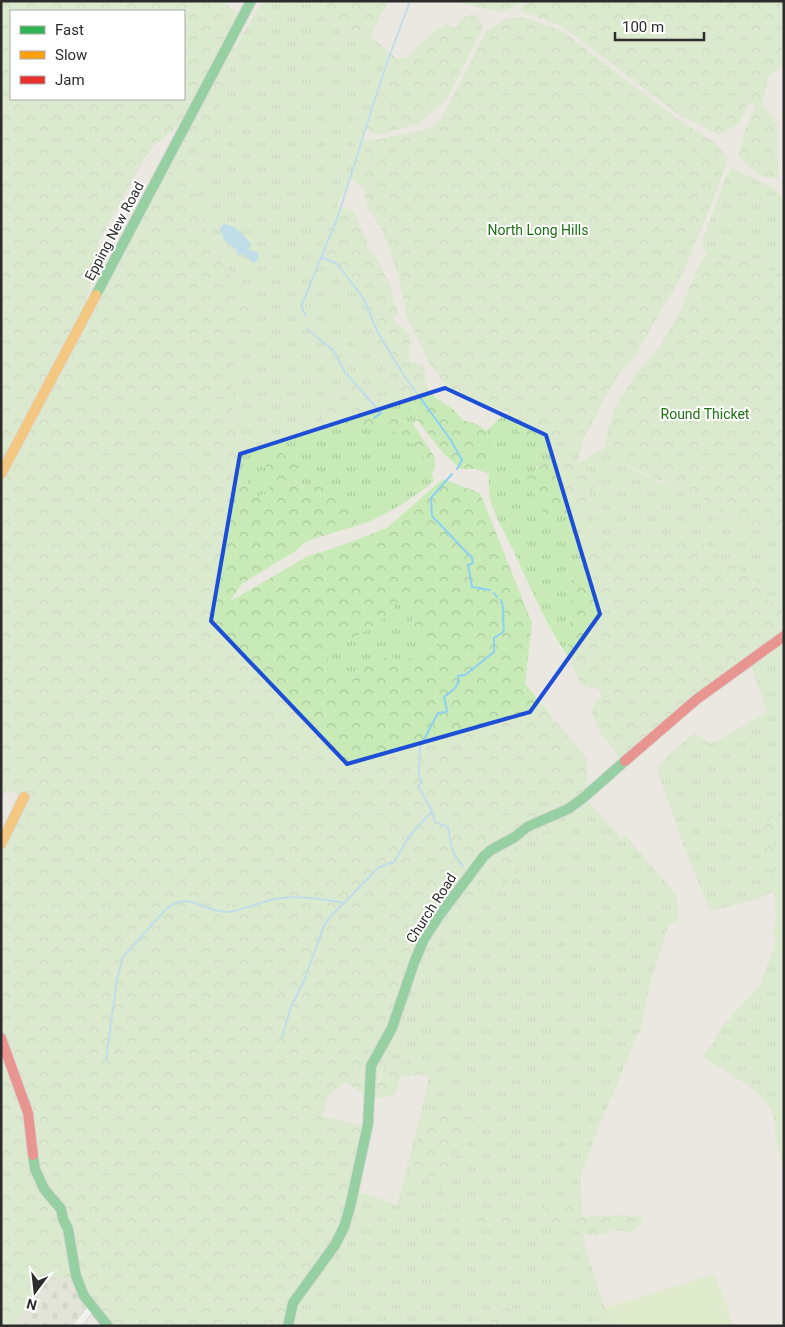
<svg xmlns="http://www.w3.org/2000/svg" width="785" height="1327" viewBox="0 0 785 1327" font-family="Roboto,sans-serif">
	<defs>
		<pattern id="grass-tufts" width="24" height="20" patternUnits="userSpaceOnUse" patternTransform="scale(1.25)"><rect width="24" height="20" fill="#c7eab6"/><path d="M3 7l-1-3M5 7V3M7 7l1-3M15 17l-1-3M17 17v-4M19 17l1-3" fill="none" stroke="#abc99d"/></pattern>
		<pattern id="forest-crowns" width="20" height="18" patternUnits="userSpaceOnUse" patternTransform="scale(1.25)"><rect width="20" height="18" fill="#c7eab6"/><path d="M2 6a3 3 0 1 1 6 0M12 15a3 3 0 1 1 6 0" fill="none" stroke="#abc99d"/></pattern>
		<pattern id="cemetery-stones" width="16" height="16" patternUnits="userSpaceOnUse" patternTransform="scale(1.25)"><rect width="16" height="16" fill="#d4e1c7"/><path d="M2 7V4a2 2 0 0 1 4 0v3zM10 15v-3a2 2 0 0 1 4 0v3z" fill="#b6c1ab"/></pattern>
	</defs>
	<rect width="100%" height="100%" fill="#ebe8e1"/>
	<g fill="url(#grass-tufts)" fill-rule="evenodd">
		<path d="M263,1H317L334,24L353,38L371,36L396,58L365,129L350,178L318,250C332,260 353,278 360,294C367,309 369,330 375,346C385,374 399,396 418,419L413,424L394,418L380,410L370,396L338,388L323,409L327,426L355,427L383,426L402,436L419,449L432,474L434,481C417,496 376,522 355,526L358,514L305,488L286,473L299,468L263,450L270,493L250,498L233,410V374L253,305L210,244L185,159L209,157L222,96L239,40Z"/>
		<path d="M732,168L777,191L784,200V273L771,271L756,261L735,262L707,253L701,245L725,179Z"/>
		<path d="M507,412C522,437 528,438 556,436L559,440L582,442L578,463L604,448C622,470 676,487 703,500C716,506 726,517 739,523C753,530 768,532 784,535V612L777,603L765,599L690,536L679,534L613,535L584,554L579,573L572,586V603L567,655C545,623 532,591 516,556C508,539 497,521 491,503C484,479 496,454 486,431ZM558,459L590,493L591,503L580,512L564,513L557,511L544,516L540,502L536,467Z"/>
		<path d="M401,591L411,597L413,627L442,646L399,662L356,667L355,679L330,673L325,646L351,640L391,614Z"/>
		<path d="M784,641V1164C774,1145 777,1134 773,1115C767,1092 722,1069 702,1057L708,1047L712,1046L720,1029L760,985L776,942L773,930L776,918L774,891L754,900L710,911L684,847L657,770C665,755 682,744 695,733L711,744L767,712L751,666Z"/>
		<path d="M589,802L621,838L625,835L676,894L679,917L668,927L650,984L641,1028L600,1124L580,1180L585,1247L611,1326H508L512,1306L490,1316L489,1326H285L350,1189L397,1205L428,1085L427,1075L408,1059L380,1081L409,982L442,911L516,843L547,830L559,817L575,812Z"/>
	</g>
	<g fill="url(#forest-crowns)" fill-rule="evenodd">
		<path d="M1,1H226L228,6L239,13L186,116L172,132L155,144L144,159L99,241L95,267L87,298L67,341L1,468ZM11,11H184V99H11Z"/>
		<path d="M317,1H388L371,36L354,38L334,24Z"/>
		<path d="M451,1H521L519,5L501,12Z"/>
		<path d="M525,1H784V64L768,77L762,104L777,124L778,179L760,176L739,157L744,131L756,106L749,102L739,124L719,135L679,115L562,26L520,11Z"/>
		<path d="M476,14L483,28L446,100L420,123L377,135L365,129L396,58H408L417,46L447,23L454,29L464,17Z"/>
		<path d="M523,17L562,31L676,118L714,142L728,159L713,201L683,273L636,355L620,373L609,390L582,442L559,440L556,436L525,438L517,429L507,412L464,398L445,384L429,363L406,314L399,279L390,251L380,226L368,208L363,187L350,178L362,141L381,139L425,130L441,120L486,31L508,18Z"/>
		<path d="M237,42L222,96L209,157L185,159L210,244L253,305L233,374V410L250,498L270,493L263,450L276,448L300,468L286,473L304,488L333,484L359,514L355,526L307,541L294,552L243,583L229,602L308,556L334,548L387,528L443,479L480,493L532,623L525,684L587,759V788L547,830L516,843L522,868L493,893L450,924L422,968L415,974L403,1024L376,1084L408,1059L427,1075L401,1076L396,1094L372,1100L346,1082L328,1096L323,1116L363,1126L342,1238L293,1299L285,1326H110L90,1299L80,1280L73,1239L44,1182L1,1038V854L7,843L21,796L8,790L1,795V483L225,60ZM402,592L411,597L413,627L442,646L399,662L391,656L358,665L356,667L355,679L330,673L326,646L351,640L391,614Z"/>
		<path d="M337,205L353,211L367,240V247L377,259L390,286L398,312L393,320C416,336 408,337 410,361L424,366L427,388L436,398L453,409L463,420L477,424L486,431L490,440L491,452L489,474L476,469H461L443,453L399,397L375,346L360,293L337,264L318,250Z"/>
		<path d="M707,253L735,262L756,261L771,271L784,273V535L756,530L738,523L705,501L618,461L610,456L604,448L613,411L637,372L660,346L678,315L698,267Z"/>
		<path d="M354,380L380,410L394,418L413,424L434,456L435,467L432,474L419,449L402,436L383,426L355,427L326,426L323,409L329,399L345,382Z"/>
		<path d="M566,458L578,463L600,479L590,493L591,503L586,517L580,512L564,513L557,511L544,516C540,502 531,492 527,478C538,465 548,460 566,458Z"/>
		<path d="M679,534L690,536L761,584L765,599C785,605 784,612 784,631L621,760L599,731L591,711L595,703L601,696L600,691L595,688L582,686L567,655L572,603C568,591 574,584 579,573C583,563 585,552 588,542L613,535Z"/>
		<path d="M784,810V825L772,831L774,891L767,894L761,826Z"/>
		<path d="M1,1054L27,1123L26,1145L30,1168L38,1185L62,1219L73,1279L50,1277L12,1326H1Z"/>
		<path d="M436,1096L491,1114L473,1121L440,1190L420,1172L404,1191L415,1148Z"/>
		<path d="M576,1198L584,1217L620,1215L642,1217L643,1223L631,1232L615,1230L597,1236L576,1231L544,1218L545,1201Z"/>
		<path d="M446,1209L476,1211L530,1210L531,1222L480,1223L411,1213Z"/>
		<path d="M512,1306L508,1326H489L490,1316Z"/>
	</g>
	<path fill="url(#cemetery-stones)" d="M50,1277L73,1279L85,1308L84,1312L73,1326H12Z"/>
	<path fill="#d3eeb3" d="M715,1274L734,1326H611L605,1308Z"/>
	<path fill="#8dd0f4" d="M223,224C237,225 242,234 251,244L249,250L259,253L258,260L254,263L243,254L238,256L237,250L224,240L220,229Z"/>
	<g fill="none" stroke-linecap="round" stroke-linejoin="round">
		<g stroke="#8dd0f4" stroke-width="2">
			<path d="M322,257L337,264L364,299L377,331L403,374L450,439L462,460L457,469"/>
			<path d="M306,316L301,307L338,216L384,71L410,1"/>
			<path d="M308,328V330L333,350L345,372L381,413L374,418"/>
			<path d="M452,474L431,498L432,516L472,558L473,563L468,565L472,587L490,590"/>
			<path d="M494,593L497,597"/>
			<path d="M420,747L438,713L446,712L447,711L444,697C452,691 460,687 458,676L465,675L494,652V638L502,633L504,630C502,621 505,608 501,600"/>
			<path d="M432,811L435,822L448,827C451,843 451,854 463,866"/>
			<path d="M387,864L394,862L408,838L432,811L418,786L422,782L419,775L420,748"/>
			<path d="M282,1037L291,1007L304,981L323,928L330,917L344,903"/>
			<path d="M106,1060L117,979L123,957L167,908C190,891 202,911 226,912C239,912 258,903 271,900C293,894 322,899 344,903L378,868L385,865"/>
		</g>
		<g stroke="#c8c7c7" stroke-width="9">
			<path id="street" d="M77,1326L93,1306"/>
		</g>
		<g stroke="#c8c7c7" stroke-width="12">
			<g id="fast">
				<path d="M96,295L251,1"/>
				<path d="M33,1155L35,1169L44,1189L61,1209L63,1219L68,1229L76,1276L84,1296L108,1326"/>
				<path d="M288,1326L293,1303L335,1245L344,1227L350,1207L368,1124L371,1066L392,1028L414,963L424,939L439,916L484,856L491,850L515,837L527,827L568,809L582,799L625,761"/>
			</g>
		</g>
		<g stroke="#c8c7c7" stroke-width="12">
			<g id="slow">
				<path d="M1,474L96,295"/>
				<path d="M1,844L24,797"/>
			</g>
		</g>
		<g stroke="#c8c7c7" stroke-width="12">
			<g id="jam">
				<path d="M625,761L697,699L784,636"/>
				<path d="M1,1038L28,1113L33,1155"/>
			</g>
		</g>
		<use href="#street" stroke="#fcfcfa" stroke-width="7"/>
		<use href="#fast" stroke="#30b455" stroke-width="10"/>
		<use href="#slow" stroke="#ff9f0a" stroke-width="10"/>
		<use href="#jam" stroke="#e5322d" stroke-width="10"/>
	</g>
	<path d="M0 0H785V1327H0ZM445,388L546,435L600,614L530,712L347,764L211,621L240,454Z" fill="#ebe8e1" fill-opacity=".55" fill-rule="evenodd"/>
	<path fill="none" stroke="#1d4ed8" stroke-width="4" stroke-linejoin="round" d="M445,388L546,435L600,614L530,712L347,764L211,621L240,454Z"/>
	<g text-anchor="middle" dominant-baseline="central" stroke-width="4" stroke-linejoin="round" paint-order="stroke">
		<g font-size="14" fill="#1d7212" stroke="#fff">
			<text x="538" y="230">North Long Hills</text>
			<text x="705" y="414">Round Thicket</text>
		</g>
		<g font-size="14" fill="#2c2c2c" stroke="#fff">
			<text transform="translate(114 231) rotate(-62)">Epping New Road</text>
			<text transform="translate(431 908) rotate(-57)">Church Road</text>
		</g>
	</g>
	<rect width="785" height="1327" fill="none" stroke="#2c2c2c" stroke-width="5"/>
	<rect x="10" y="10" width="175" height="90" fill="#ffffff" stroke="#ababab"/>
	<rect x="20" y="26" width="25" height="8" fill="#30b455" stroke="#ababab"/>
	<text x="55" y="35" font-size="15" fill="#2c2c2c">Fast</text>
	<rect x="20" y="51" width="25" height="8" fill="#ff9f0a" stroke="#ababab"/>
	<text x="55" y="60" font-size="15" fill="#2c2c2c">Slow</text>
	<rect x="20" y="76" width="25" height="8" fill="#e5322d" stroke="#ababab"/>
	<text x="55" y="85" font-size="15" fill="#2c2c2c">Jam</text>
	<g transform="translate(35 1292) rotate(195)" stroke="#ffffff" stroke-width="4" paint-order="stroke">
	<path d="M0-4L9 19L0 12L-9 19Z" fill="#2c2c2c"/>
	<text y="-8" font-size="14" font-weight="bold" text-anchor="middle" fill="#2c2c2c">N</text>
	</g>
	<path d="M615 32v8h89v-8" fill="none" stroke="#2c2c2c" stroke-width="2.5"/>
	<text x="622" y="32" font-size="15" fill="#2c2c2c" stroke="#ffffff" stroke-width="4" paint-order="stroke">100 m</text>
</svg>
